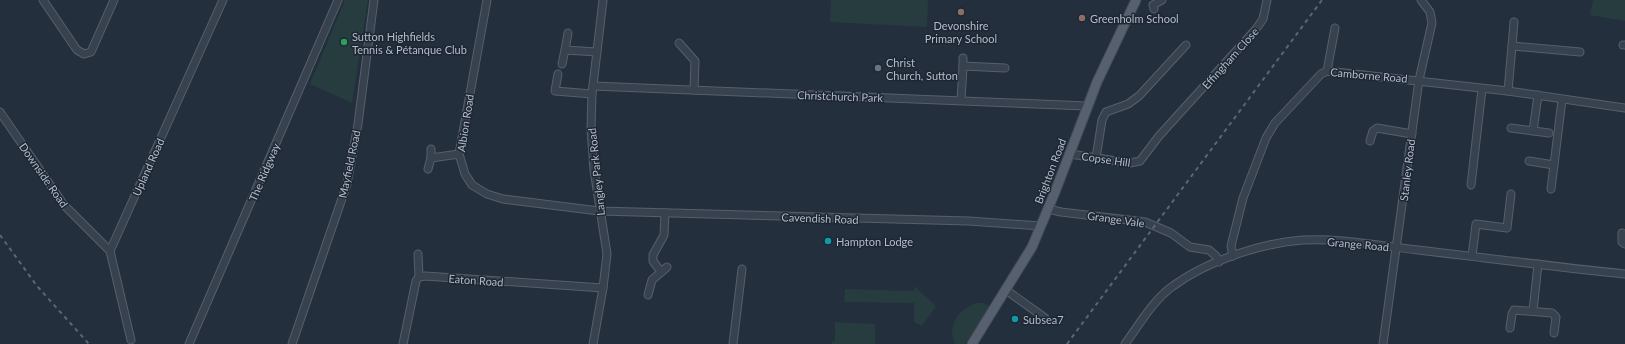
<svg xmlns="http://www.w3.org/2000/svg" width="1625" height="344" viewBox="0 0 1625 344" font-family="Lato,sans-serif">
	<rect width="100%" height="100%" fill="#242f3e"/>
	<g fill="#263c3f">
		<path d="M345,0H368L352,103L310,84Z"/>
		<path d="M831,0H928L927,27L830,22Z"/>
		<path d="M1593,0H1625V21L1590,15Z"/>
		<path d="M914,286L936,306L922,326L914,322V303L844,302L845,289L914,291Z"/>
		<path d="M976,303H983L990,306L965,344H955C946,326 959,309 976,303Z"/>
		<path d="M835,322L875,324V344H881H832V342L835,341Z"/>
	</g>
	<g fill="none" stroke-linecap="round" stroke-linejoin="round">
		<g stroke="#565f6c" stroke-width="9">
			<g id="minor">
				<path d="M43,0L77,50L84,54L91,52L114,0"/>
				<path d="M487,0L459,154L465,174L472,185L487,194L503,199L599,211L969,221L1041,226"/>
				<path d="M1154,9L1153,5L1162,0"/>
				<path d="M568,33L565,50L597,52"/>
				<path d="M679,43L695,61L694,90"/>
				<path d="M1623,45H1625"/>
				<path d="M1512,46L1514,22"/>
				<path d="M562,64L565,50"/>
				<path d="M963,66V58"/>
				<path d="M1327,71L1335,28"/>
				<path d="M558,74L555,91L592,94"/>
				<path d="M593,86L1087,106"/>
				<path d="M1508,91L1512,46L1580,52"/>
				<path d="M961,100L963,66L1005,68"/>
				<path d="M0,112L64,205L110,251"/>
				<path d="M1511,128L1549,133"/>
				<path d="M1533,131L1538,95"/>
				<path d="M1370,141L1373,131L1377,128L1412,134"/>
				<path d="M431,149V158L459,154"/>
				<path d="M1070,154L1130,163L1140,161L1159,136L1256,29L1263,19L1267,0"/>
				<path d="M1096,158L1102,120L1106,112L1128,104L1139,96L1186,45"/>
				<path d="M1529,161L1554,165"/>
				<path d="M428,169L431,158"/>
				<path d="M1471,185L1482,89"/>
				<path d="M1551,189L1562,100"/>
				<path d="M1048,209L1061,212L1145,222L1171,233L1190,247L1209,250L1216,256L1219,262"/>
				<path d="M1622,233V242L1625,244"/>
				<path d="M418,254L419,277"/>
				<path d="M1233,256L1231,246L1243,198L1266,138L1275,123L1321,74L1327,71L1508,91L1625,108"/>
				<path d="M1472,256L1476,224L1507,228L1511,194"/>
				<path d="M661,272L653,261V255L664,235L665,213"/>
				<path d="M1006,290L1045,318"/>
				<path d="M648,295L652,280L667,267"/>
				<path d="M1533,311L1538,264"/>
				<path d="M1510,328L1512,314L1514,310L1552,313L1556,317L1554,333"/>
				<path d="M131,340L110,251L223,0"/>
				<path d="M189,344L338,0"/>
				<path d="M292,344L347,184L358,124L374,0"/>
				<path d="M403,344L416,281L419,277L425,276L603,288"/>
				<path d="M593,344L603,288L607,254L594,170L591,129L592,94L603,0"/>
				<path d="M733,344L742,269"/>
				<path d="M1125,344C1139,325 1154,299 1173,286C1207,261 1261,243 1303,240C1341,238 1381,246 1418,250C1487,258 1556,267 1625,274"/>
				<path d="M1383,344L1419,80L1432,23L1430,12L1421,0"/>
			</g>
		</g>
		<g stroke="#414a57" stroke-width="11">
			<path id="major" d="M972,344L1032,247L1055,192L1097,82L1136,0"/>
		</g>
		<use href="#minor" stroke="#38414e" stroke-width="7"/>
		<use href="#major" stroke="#56606e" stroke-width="9"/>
		<g stroke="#5a6575" stroke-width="2" stroke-dasharray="4 4" stroke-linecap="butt">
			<path d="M0,235L37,286L89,344"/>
			<path d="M1067,344L1322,0"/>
		</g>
	</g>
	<g fill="#8d6e63" stroke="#1d2633" stroke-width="1.5">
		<circle cx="961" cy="12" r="4"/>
		<circle cx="1082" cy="18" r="4"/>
	</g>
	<circle fill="#2e9e5b" stroke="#1d2633" stroke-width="1.5" cx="344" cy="42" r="4"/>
	<circle fill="#6b7280" stroke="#1d2633" stroke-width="1.5" cx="878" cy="68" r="4"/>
	<g fill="#0f9aa8" stroke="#1d2633" stroke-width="1.5">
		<circle cx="828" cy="241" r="4"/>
		<circle cx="1015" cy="319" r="4"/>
	</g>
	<g text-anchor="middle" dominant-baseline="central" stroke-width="3" stroke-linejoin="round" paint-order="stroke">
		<g font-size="11" fill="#b4bcc9" stroke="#1d2633" text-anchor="start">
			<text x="1090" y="18">Greenholm School</text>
			<text x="961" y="25" text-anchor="middle">Devonshire<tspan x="961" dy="13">Primary School</tspan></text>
			<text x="352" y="36">Sutton Highfields<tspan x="352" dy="13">Tennis &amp; Pétanque Club</tspan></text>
			<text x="886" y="62">Christ<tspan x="886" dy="13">Church, Sutton</tspan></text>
			<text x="836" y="241">Hampton Lodge</text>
			<text x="1023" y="319">Subsea7</text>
		</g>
		<g font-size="11" fill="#b4bcc9" stroke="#1d2633">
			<text transform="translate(1230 58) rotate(-48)">Effingham Close</text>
			<text transform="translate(1369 75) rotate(5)">Camborne Road</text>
			<text transform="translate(840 96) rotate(2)">Christchurch Park</text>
			<text transform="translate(465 123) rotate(-81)">Albion Road</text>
			<text transform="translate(1106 159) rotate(8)">Copse Hill</text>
			<text transform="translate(349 164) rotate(-78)">Mayfield Road</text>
			<text transform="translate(148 167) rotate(-66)">Upland Road</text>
			<text transform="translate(1407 170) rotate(-83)">Stanley Road</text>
			<text transform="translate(1050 171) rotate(-69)">Brighton Road</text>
			<text transform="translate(264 172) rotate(-67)">The Ridgway</text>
			<text transform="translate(596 172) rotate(-96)">Langley Park Road</text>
			<text transform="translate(44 175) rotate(55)">Downside Road</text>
			<text transform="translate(820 218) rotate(2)">Cavendish Road</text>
			<text transform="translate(1116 219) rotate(8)">Grange Vale</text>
			<text transform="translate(1358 244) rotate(5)">Grange Road</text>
			<text transform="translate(476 280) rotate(4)">Eaton Road</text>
		</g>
	</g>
</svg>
